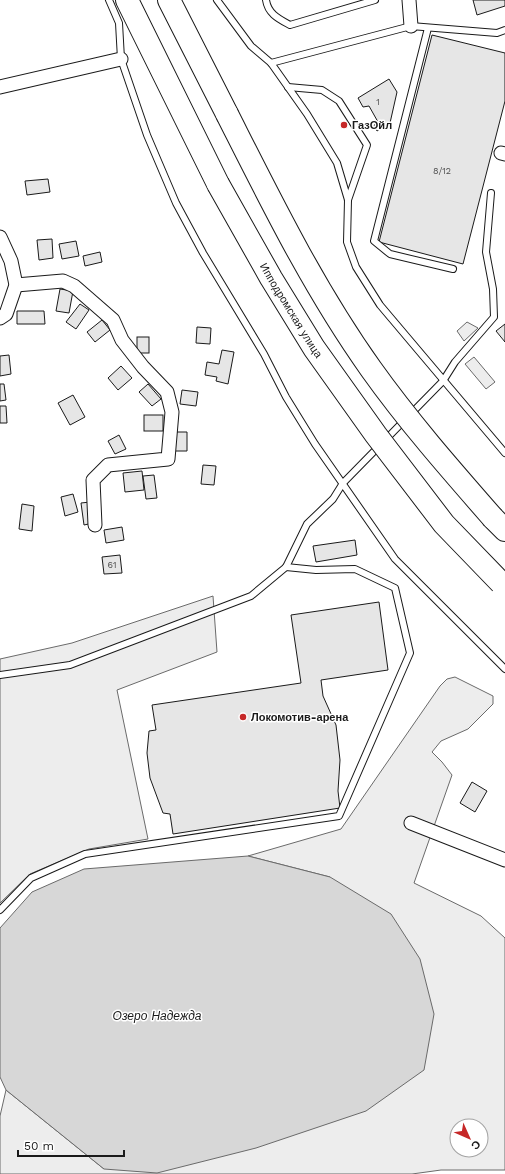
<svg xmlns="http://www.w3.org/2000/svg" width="505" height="1174" viewBox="0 0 505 1174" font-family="'Work Sans',sans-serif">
	<rect width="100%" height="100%" fill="#fff"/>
	<g fill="#ededed" stroke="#6a6a6a" fill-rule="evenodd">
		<path d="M467,322L478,328L464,341L457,331Z"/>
		<path d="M474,357L495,382L486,389L465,364Z"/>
		<path d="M213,596L217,652L117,690L148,839L89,849L30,874L0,903V659L72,643Z"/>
		<path d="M455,677L493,696V704L468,729L441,741L432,752L442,762L452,775L414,883L481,916L505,938V1170H441L412,1174H0V1116L6,1090L104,1169L330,877L248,856L341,829L440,686L447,679ZM457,1126H481V1150H457Z"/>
	</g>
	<path fill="#d7d7d7" stroke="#6a6a6a" d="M248,856L330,877L391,914L420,959L434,1014L424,1070L366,1111L256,1148L157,1173L104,1169L6,1090L0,1077V928L32,892L84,869Z"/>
	<g fill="#e6e6e6" stroke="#1a1a1a">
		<path d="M473,0H505V6L477,15Z"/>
		<path d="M432,35L505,53V101L463,264L379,242Z"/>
		<path d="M389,79L397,92L390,123L377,131L374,125L378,122L369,106L363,107L358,98Z"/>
		<path d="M48,179L50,192L27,195L25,181Z"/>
		<path d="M52,239L53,258L39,260L37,240Z"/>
		<path d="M76,241L79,256L62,259L59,244Z"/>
		<path d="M100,252L102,262L85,266L83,256Z"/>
		<path d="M60,289L73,291L69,313L56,311Z"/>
		<path d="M80,304L89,310L76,329L66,322Z"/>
		<path d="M17,311H44L45,324H17Z"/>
		<path d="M102,320L110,330L95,342L87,332Z"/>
		<path d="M505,324V342L496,331Z"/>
		<path d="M197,327L211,328L210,344L196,343Z"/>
		<rect x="137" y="337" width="12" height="16"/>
		<path d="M222,350L234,352L228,384L216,381L217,377L205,375L207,362L219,364Z"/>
		<path d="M9,355L11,374L0,376V356Z"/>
		<path d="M121,366L132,378L118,390L108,378Z"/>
		<path d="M0,384H4L6,400L0,401Z"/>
		<path d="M148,384L161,399L152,406L139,392Z"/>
		<path d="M182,390L198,392L196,406L180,404Z"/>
		<path d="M73,395L85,417L70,425L58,403Z"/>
		<path d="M0,406H6L7,423H0Z"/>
		<rect x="144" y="415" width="19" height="16"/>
		<path d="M174,432H187V451H175Z"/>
		<path d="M119,435L126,449L115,454L108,441Z"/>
		<path d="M203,465L216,466L214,485L201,484Z"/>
		<path d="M142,471L144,490L125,492L123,473Z"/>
		<path d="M154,475L157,498L146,499L143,476Z"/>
		<path d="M73,494L78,512L65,516L61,497Z"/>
		<path d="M90,502L93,523L84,525L81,503Z"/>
		<path d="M22,504L34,506L32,531L19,529Z"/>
		<path d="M122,527L124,540L106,543L104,530Z"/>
		<path d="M355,540L357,555L316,562L313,546Z"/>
		<path d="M120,555L122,573L104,574L102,557Z"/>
		<path d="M379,602L388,670L321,680L323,696L336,725L340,760L338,791L340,808L173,834L170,814L163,813L150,778L147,753L149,731L156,730L152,705L301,683L291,615Z"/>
		<path d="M472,782L487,791L475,812L460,803Z"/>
	</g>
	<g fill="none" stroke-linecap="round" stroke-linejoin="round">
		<g stroke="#1a1a1a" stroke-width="8">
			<g id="lane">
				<path d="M109,0L119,23L121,59L147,135L176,203L203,253L264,354L286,397L315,444L395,559L505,669"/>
				<path d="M217,0L251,46L271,63L307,114L337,163L348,200L347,242L356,267L380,305L505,453"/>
				<path d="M266,0C268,14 279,19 290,25L375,0"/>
				<path d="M428,28L374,241L390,254L453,269"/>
				<path d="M271,63L411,26L497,33L505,30"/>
				<path d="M288,87L322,90L339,101L367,145L348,200"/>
				<path d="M0,675L70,665L251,596L286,567L307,524L333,499L343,483L443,381L455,362L494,317L493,289L486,252L491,193"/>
				<path d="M0,910L31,878L85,854L339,816L410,653L395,588L355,569L316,570L286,567"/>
			</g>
		</g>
		<g stroke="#1a1a1a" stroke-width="15">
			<g id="street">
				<path d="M409,0L411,26"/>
				<path d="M0,87L121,59"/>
				<path d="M501,153L505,154"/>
				<path d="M0,237L11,261L16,285L6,314L0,318"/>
				<path d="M16,285L63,281L74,286L113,320L122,340L143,367L167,392L172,412L168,459L108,465L93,480L95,525"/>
				<path d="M411,823L505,860"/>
			</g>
		</g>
		<g stroke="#1a1a1a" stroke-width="24">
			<g id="highway">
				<path d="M127,0L218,184"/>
				<path d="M169,0L227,114"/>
				<path d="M493,518L505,530"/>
			</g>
		</g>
		<use href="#lane" stroke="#fff" stroke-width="6"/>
		<use href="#street" stroke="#fff" stroke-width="13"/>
		<use href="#highway" stroke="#fff" stroke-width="22"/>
		<g stroke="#1a1a1a" stroke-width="24" stroke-linecap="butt">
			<g id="highway-bridge">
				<path d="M227,114C271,201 314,289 371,369C408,421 451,470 493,518"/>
				<path id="s1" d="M218,184L271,278L314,348L376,435L444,524L501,583"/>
			</g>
		</g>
		<use href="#highway-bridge" stroke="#fff" stroke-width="22"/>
	</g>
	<g fill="#c62828" stroke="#fff" stroke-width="1.5">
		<circle cx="344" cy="125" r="4"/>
		<circle cx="243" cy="717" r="4"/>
	</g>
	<g text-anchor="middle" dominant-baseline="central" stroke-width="3" stroke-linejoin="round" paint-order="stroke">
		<g font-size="9" fill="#4d4d4d">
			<text x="378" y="102">1</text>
			<text x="442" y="171">8/12</text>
			<text x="112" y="565">61</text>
		</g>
		<g font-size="11" font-weight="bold" fill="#1a1a1a" stroke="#fff" text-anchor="start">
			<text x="352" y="125">ГазОйл</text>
			<text x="251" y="717">Локомотив-арена</text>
		</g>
		<g font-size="11" fill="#1a1a1a" stroke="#fff">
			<text stroke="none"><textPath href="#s1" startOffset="146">Ипподромская улица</textPath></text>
		</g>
		<g font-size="12" font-style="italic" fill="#1a1a1a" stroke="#fff">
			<text x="157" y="1016">Озеро Надежда</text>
		</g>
	</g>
	<g transform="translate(469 1138) rotate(135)"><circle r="19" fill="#ffffff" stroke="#a3a3a3"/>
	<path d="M0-3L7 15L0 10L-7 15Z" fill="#c62828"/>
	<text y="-6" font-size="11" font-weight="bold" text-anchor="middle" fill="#1a1a1a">С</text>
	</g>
	<path d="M18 1150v6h106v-6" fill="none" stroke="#1a1a1a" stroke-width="2"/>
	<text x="24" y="1150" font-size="12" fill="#1a1a1a" stroke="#ffffff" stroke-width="3" paint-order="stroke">50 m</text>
</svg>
